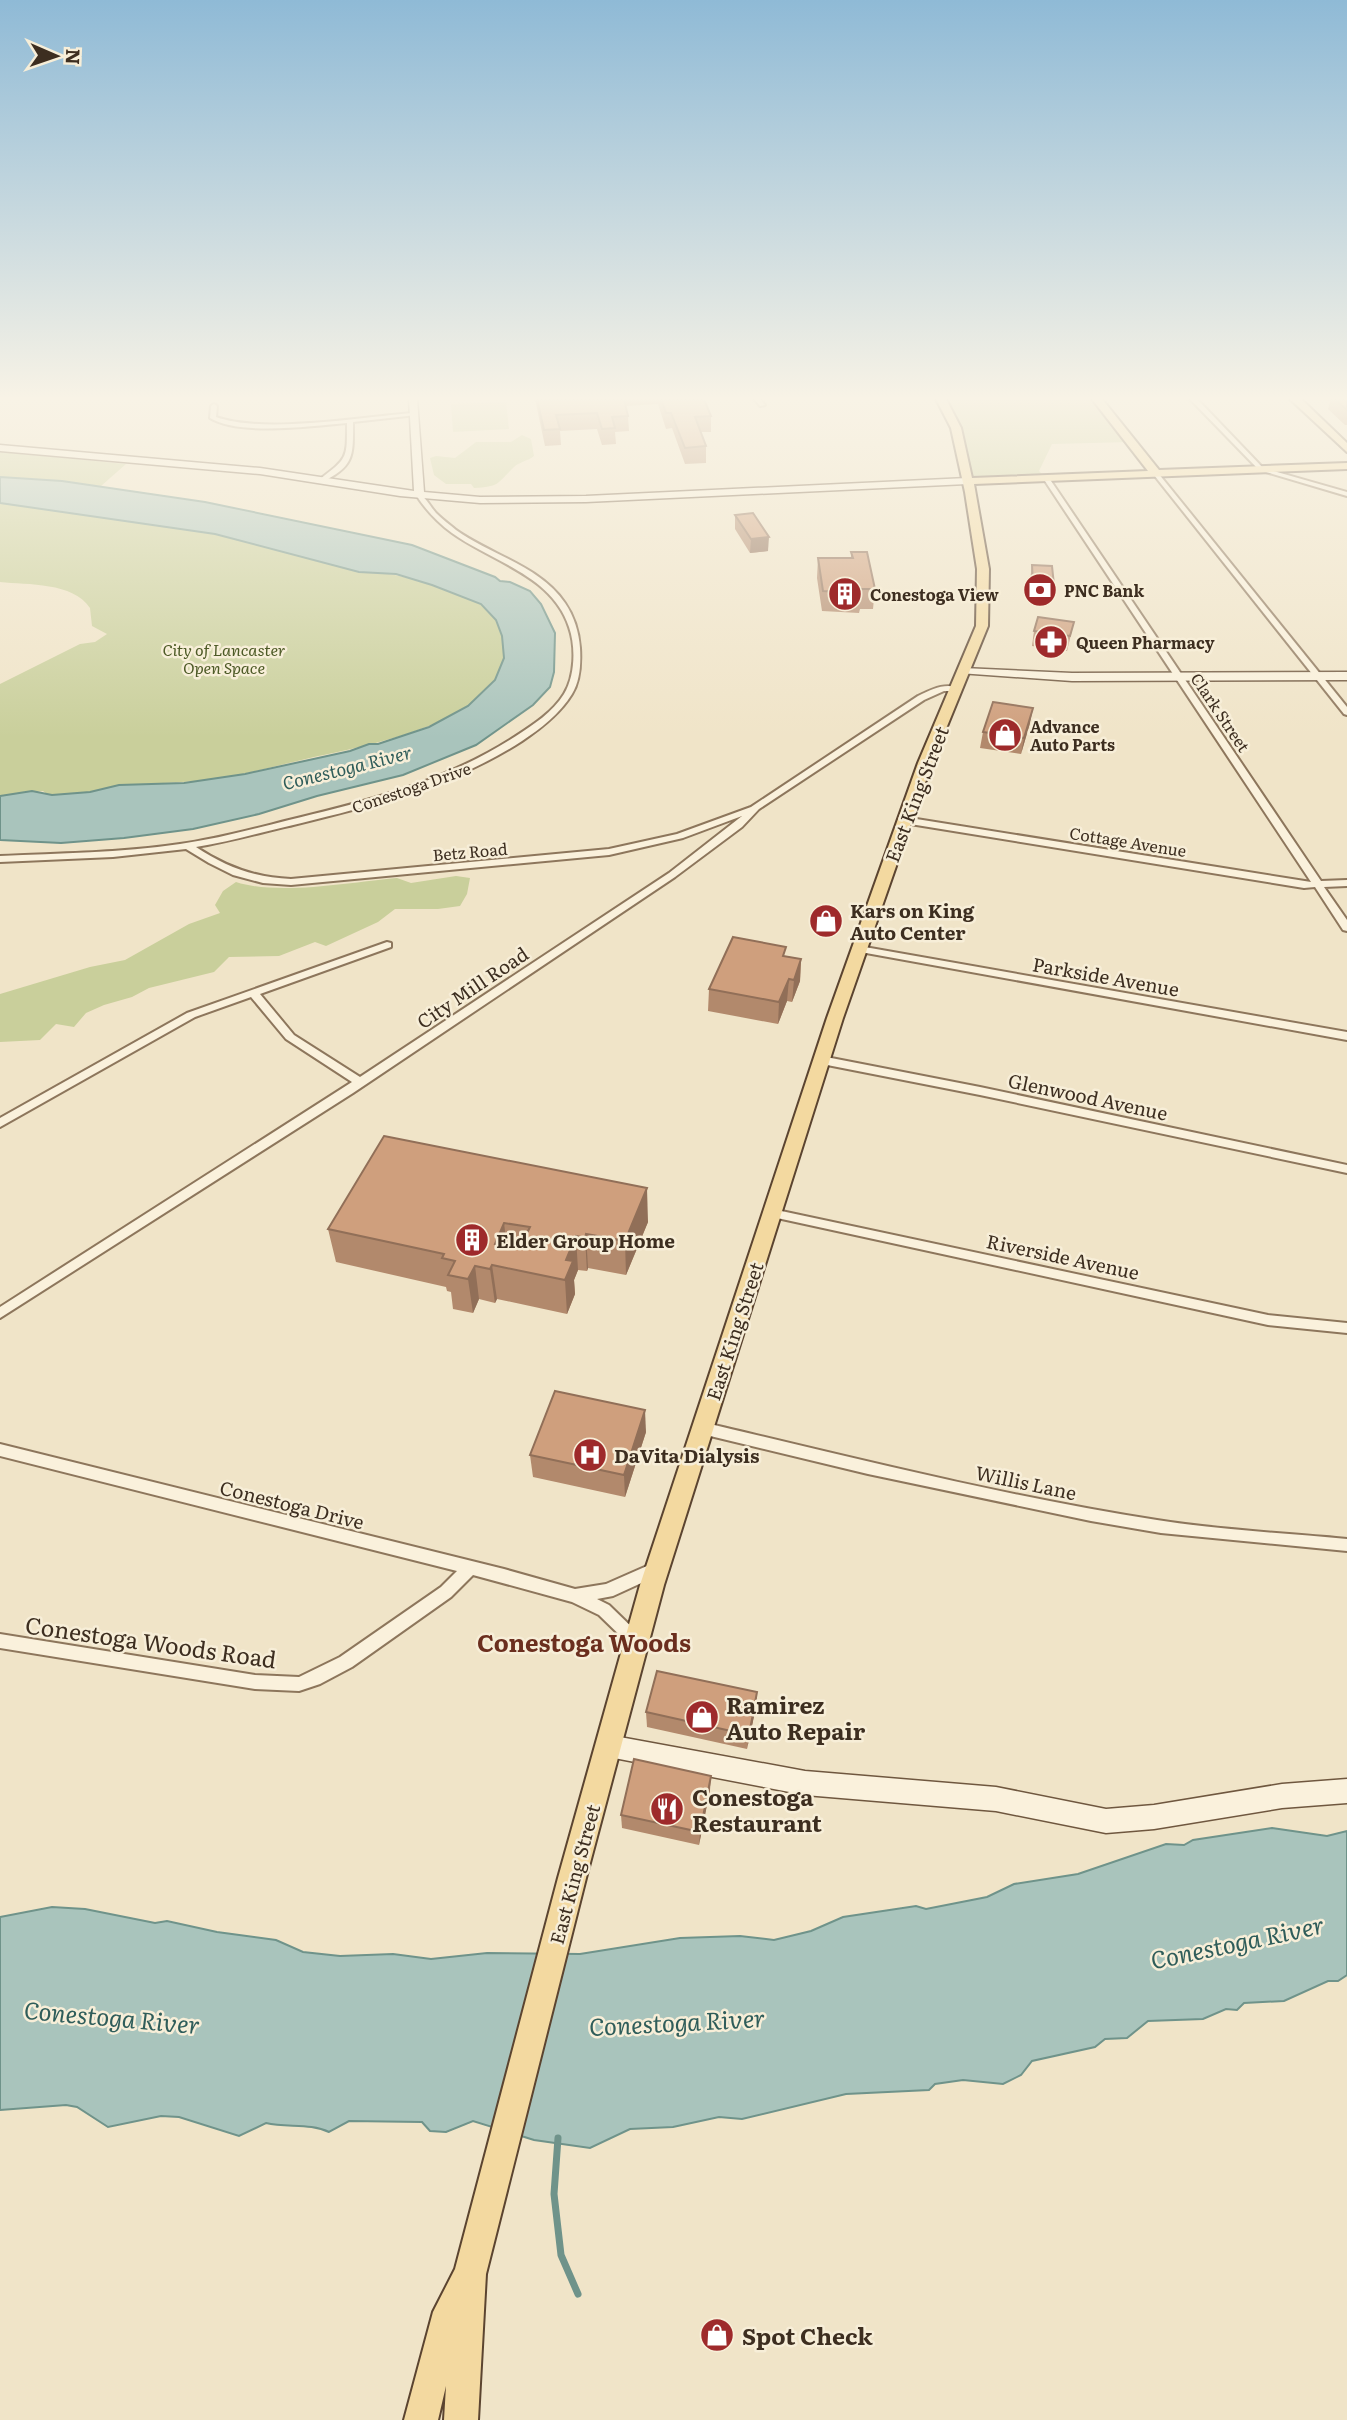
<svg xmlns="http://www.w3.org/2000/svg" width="1347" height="2420" viewBox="0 0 1347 2420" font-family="Literata,serif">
	<rect width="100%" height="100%" fill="#f0e4c8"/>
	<g fill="#c9cf9b">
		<path d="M941,399H1097L1130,442L1052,444L1039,471L1046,478L967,481L961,449Z"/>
		<path d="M506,402L509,429L453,432L451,404Z"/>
		<path d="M522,435L531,439L534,456C528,461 519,462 514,467C496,484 501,486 474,488L471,484H446L434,475L430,458L436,456L455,458L476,442H511Z"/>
		<path d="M0,452L126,464L101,486L0,477Z"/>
		<path d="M0,503C28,505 56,509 84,514C127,522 171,525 214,534C242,539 269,547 296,553C305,555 312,561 321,562C362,570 475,582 497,621C547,713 367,746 314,757C283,764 252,773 221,778C183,784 144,782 105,788C100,788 95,792 90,792C77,794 62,794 48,795L43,791L0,796V684L80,644L95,642L107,634L92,626L90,608C73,582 28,585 0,582Z"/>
		<path d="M456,876L470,878L467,894L460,906L438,909H395L378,922L326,946L315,942L279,956L229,957L214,972L149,988L132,997L104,1005L86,1013L74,1027L56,1024L40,1040L0,1042V994L90,967L125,960L189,924L220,913L215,905L223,891L236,882C279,896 351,882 397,878L411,883Z"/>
	</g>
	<g fill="#a9c4bc" stroke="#6f938a" stroke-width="2">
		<path d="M0,477L62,481L205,502L412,545L495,577L500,581L510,582L530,591L541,604L555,633L554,672L550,687L533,705L476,745L403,775L317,796L259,814L193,829L124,838L61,843L0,840V796L32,791L52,795L90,792L119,785L184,783L245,774L350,751L369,744H378L429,727L468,706L495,680L504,658L502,636L496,620L481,604L432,585L396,574L359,572L215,534L0,503Z"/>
		<path d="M1272,1828L1327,1836L1347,1831V1975L1338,1981H1328L1284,2001L1244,2003L1237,2010L1226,2009L1203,2019L1148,2021L1127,2038L1105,2039L1095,2047L1032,2061L1021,2075L1003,2084L963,2080L935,2084L929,2090L846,2094L742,2119L719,2117L673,2127L630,2129L590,2148L534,2140L473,2121L446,2132L430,2131L422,2122L349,2121L329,2132C310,2123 287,2128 266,2123L239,2136L179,2117L161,2116L108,2127L77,2107L66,2105L0,2110V1917L52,1907L85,1909L155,1923L167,1921L217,1932L276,1940L303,1952L340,1956L393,1954L431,1959L487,1953L580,1954L680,1938L740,1936L774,1940L811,1931L843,1917L916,1906L926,1909L987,1897L1014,1884L1078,1874L1166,1844L1184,1845L1193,1840Z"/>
	</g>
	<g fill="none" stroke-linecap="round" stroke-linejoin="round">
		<path stroke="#6f938a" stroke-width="7" d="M558,2138L554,2194L561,2255L578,2294"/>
		<g stroke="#8d765c" stroke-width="4">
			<g id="street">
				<path d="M754,399H760L765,405L760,406Z"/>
				<path d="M1190,399H1197L1263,468L1347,492V496L1259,470Z"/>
				<path d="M214,404L217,406L216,417C264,434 361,417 413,413L416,415L353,422C353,455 355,466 322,482L319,480L320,479C348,458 347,458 347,423C311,426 240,436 210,418L211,406Z"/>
				<path d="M1154,473H1158L1347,707V715L1344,714L1154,475Z"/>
				<path d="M1046,476L1049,478L1321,881L1347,880V886L1324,887L1347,920V931L1343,930L1315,887L1304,888L904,823L899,820L904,817L1311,882L1043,478Z"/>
				<path d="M419,493C426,498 430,506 436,513C442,519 450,525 456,530C491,555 540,566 565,603C574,616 579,633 580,648C581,664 580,681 572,694C560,714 540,729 522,741C451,787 371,806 289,826C258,833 228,842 196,847C226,867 256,878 291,879L609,849L677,834L751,807L918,696C933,689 946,682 961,689L957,691H944L924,700L759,809L742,827L675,877L353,1093L0,1318V1307L352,1082L286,1039L251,997L195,1017L0,1127V1118L187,1013L387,942L391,943V947L260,994L294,1035L360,1077L669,873L742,816L683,838L609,855L291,885L263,883L233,875L209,863L186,849L113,857L0,862V856C60,853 120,853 180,844C217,839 253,829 289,820C369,801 447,781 516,736C533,725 553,712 564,694C575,676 576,647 569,627C552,575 492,562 452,533C437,522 426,510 416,495Z"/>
				<path d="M859,946L1347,1032V1040L855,951V947Z"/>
				<path d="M821,1056L980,1087L1347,1165V1173L980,1095L817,1063L815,1060L817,1057Z"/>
				<path d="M772,1209L1268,1315L1347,1323V1333L1268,1325L768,1216L766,1213Z"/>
				<path d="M702,1422C853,1458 1004,1496 1157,1520C1219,1530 1284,1533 1347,1539V1551L1161,1533L1091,1521L868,1474L702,1434L697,1432L695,1428L697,1424Z"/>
				<path d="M0,1444L504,1569L575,1589L606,1584L656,1562L661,1564L663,1569L661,1574L613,1596L597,1599L609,1605L642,1637L645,1642L642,1647L637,1649L632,1647L599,1615L572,1602L473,1575L451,1597L352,1667L320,1684L299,1691L255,1689L0,1648V1634L255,1675L299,1677L340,1657L441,1587L457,1571L0,1456Z"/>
			</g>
		</g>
		<g stroke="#6f573f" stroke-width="3">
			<g id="secondary">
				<path d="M409,399H417L424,492L480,497L586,496L967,478L972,481L967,484L586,502L480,503L400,496L260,474L0,451V445L260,468L414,491Z"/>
				<path d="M963,668L1072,673L1347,672V680L1072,681L959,673V669Z"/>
				<path d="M609,1735L805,1771L996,1787L1106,1809L1154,1805L1282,1784L1347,1779V1803L1282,1808L1154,1829L1106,1833L996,1811L805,1795L609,1757L601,1754L597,1746L601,1738Z"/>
			</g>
		</g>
		<g stroke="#5b4430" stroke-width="4">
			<g id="primary">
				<path d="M936,399H946L961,428L972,478L1148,471L1092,399H1102L1159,470L1347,463V469L974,484L989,569L988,626L932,763L843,1018L664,1585L586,1878L486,2274L478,2420H444L446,2386L438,2420H404L433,2312L455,2269L558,1878L640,1585L827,1018L918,763L976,626L977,569L965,492L951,428Z"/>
				<path d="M1290,399H1301L1347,443V452Z"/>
			</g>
		</g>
		<use href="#street" fill="#faf1dc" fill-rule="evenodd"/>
		<use href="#secondary" fill="#faf1dc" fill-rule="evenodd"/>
		<use href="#primary" fill="#f3d9a0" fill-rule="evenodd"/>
	</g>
	<g fill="#b2896c">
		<path d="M535,399H704L711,416V432H701L706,446V463L685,464L672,428L666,429L658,404L626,406L628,416L629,431L615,432L616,444L602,445L597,429L560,431L561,445L545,446Z"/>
		<path d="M1331,399H1347V425H1345L1328,409Z"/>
		<path d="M735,515L768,551L750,553L735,529Z"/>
		<path d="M851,552L875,589L873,609H860L859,613L822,611L817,578L818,558H851Z"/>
		<path d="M1032,565L1054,585L1051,600L1031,598L1030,580Z"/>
		<path d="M1074,622L1067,651L1032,646L1034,631Z"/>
		<path d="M1030,723L1021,754L980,748L983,732Z"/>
		<path d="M786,956L801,959L800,981L792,1002L787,1001L778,1024L708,1011L709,989Z"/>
		<path d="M384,1136L648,1222L626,1275L588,1268L587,1271L578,1270L574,1280L575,1294L567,1314L497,1299L495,1303L479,1299L473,1313L453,1309L451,1292L447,1291L446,1287L336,1262L328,1229Z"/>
		<path d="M646,1432L625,1497L533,1477L530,1455Z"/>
		<path d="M756,1707L747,1749L647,1727L646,1712Z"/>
		<path d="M710,1790L699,1845L622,1828L621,1815Z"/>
	</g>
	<g fill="#916f58">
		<path d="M769,537L768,551L750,553L751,539Z"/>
		<path d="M1033,708L1030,723L1021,754L1024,738Z"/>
		<path d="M801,959L800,981L792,1002L794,980Z"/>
		<path d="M789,979L787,1001L778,1024L779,1002Z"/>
		<path d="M647,1188L648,1222L626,1275L625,1241Z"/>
		<path d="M504,1223L508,1256L495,1244Z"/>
		<path d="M586,1234L588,1268L587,1271L585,1238Z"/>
		<path d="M576,1236L578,1270L574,1280L575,1294L567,1314L565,1280L566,1260Z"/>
		<path d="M492,1265L497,1299L495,1303L490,1269Z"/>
		<path d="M475,1266L479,1299L473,1313L468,1279Z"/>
		<path d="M645,1410L646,1432L625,1497L624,1475Z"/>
		<path d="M757,1692L756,1707L747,1749L749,1735Z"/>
		<path d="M711,1776L710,1790L699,1845L700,1832Z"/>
	</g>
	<g fill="#cf9f7d" stroke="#916f58" stroke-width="2" fill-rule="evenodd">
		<path d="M537,399H624L628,416L612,417L615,428L602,429L597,413L556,415L560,429L544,430Z"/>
		<path d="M661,399H704L711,416L695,417L706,446L685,448L671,413H666Z"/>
		<path d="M1335,399H1347V410Z"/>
		<path d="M753,513L769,537L751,539L735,515Z"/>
		<path d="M851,552H867L875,589H860L861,593L823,591L818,558H853Z"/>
		<path d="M1032,565L1052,566L1054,585L1033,584Z"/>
		<path d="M1038,617L1074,622L1070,636L1034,631Z"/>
		<path d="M993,702L1033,708L1024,738L983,732Z"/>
		<path d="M733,937L786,947L783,956L801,959L794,980L789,979L779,1002L709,989Z"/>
		<path d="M384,1136L647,1188L625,1241L586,1234L585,1238L576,1236L566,1260L573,1261L565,1280L492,1265L490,1269L475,1266L468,1279L448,1275L455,1261L442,1258L444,1254L328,1229ZM504,1223L530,1227L519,1249L495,1244Z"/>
		<path d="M555,1391L645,1410L624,1475L530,1455Z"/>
		<path d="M657,1671L757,1692L749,1735L646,1712Z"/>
		<path d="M634,1759L711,1776L700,1832L621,1815Z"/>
	</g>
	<linearGradient id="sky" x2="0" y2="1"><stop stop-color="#8fbad6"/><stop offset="0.54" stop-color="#f8f3e6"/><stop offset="1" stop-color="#f8f3e6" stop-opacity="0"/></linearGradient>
	<rect width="1347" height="738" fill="url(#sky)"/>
	<defs>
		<g id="bank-disc" transform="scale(1.75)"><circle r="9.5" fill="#9e2a2b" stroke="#f7eed8"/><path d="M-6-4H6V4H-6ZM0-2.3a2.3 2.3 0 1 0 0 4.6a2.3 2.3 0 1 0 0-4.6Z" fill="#fff"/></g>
		<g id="building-disc" transform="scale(1.75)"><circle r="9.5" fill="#9e2a2b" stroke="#f7eed8"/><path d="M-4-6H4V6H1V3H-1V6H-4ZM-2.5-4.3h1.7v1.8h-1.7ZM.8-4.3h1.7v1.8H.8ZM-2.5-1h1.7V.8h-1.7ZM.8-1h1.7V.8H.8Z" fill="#fff"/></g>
		<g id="pharmacy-disc" transform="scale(1.75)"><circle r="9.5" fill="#9e2a2b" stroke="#f7eed8"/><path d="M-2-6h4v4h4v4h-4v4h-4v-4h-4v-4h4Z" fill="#fff"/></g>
		<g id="shop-disc" transform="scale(1.75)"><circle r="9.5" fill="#9e2a2b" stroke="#f7eed8"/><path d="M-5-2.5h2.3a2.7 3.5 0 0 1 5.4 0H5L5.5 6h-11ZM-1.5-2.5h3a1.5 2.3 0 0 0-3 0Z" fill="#fff"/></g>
		<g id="hospital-disc" transform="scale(1.75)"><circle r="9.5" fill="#9e2a2b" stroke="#f7eed8"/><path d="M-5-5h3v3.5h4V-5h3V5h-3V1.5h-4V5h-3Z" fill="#fff"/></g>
		<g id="restaurant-disc" transform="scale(1.75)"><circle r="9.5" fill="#9e2a2b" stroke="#f7eed8"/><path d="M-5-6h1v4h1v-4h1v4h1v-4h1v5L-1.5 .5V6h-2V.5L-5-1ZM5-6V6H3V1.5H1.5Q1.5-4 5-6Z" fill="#fff"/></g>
	</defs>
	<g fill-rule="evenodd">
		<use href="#bank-disc" x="1040" y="590"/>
		<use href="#building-disc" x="845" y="594"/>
		<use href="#pharmacy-disc" x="1051" y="642"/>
		<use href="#shop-disc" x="1005" y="735"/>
		<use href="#shop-disc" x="826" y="921"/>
		<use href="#building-disc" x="472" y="1240"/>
		<use href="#hospital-disc" x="590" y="1455"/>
		<use href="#shop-disc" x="702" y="1717"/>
		<use href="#restaurant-disc" x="667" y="1809"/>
		<use href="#shop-disc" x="717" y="2335"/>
	</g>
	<g text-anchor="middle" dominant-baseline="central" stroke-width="5" stroke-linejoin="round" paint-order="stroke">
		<g font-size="16" font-weight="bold" fill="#3d2e20" stroke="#f7eed8" text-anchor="start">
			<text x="1064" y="590">PNC Bank</text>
			<text x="870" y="594">Conestoga View</text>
			<text x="1076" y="642">Queen Pharmacy</text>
			<text x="1030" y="726">Advance<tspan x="1030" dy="18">Auto Parts</tspan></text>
		</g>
		<g font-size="16" font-style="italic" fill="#4d5a26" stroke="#f7eed8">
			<text x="224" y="649">City of Lancaster<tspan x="224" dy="18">Open Space</tspan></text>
		</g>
		<g font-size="16" fill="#3d2e20" stroke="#f7eed8">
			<text transform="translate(1221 712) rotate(56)">Clark Street</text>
			<text transform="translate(411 787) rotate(-19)">Conestoga Drive</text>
			<text transform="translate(1128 841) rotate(9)">Cottage Avenue</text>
			<text transform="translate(470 851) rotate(-5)">Betz Road</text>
		</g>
		<g font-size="18" font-style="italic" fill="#2f5d5a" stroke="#f7eed8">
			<text transform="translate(347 767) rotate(-14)">Conestoga River</text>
		</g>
		<g font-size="19" fill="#3d2e20" stroke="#f7eed8">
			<text transform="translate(916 794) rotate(-69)">East King Street</text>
			<text transform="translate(1106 976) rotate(10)">Parkside Avenue</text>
			<text transform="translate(472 987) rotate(-34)">City Mill Road</text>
			<text transform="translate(1088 1096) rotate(12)">Glenwood Avenue</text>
			<text transform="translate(1063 1256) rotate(12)">Riverside Avenue</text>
			<text transform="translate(734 1331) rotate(-72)">East King Street</text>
			<text transform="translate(1026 1482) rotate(12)">Willis Lane</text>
			<text transform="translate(292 1504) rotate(14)">Conestoga Drive</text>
			<text transform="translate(574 1874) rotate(-75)">East King Street</text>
		</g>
		<g font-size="19" font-weight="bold" fill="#3d2e20" stroke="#f7eed8" text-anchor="start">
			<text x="850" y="910">Kars on King<tspan x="850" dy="22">Auto Center</tspan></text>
			<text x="496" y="1240">Elder Group Home</text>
			<text x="614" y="1455">DaVita Dialysis</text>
		</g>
		<g font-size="23" fill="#3d2e20" stroke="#f7eed8">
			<text transform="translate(151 1641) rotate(8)">Conestoga Woods Road</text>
		</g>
		<g font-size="23" font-weight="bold" fill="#3d2e20" stroke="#f7eed8" text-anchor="start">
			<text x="726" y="1704">Ramirez<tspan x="726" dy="26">Auto Repair</tspan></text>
			<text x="692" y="1796">Conestoga<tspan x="692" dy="26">Restaurant</tspan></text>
			<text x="742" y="2335">Spot Check</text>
		</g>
		<g font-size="24" font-weight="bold" fill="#6b2e1e" stroke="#f7eed8">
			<text x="584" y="1641">Conestoga Woods</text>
		</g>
		<g font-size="24" font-style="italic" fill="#2f5d5a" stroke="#f7eed8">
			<text transform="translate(1237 1941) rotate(-12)">Conestoga River</text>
			<text transform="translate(112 2016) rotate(5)">Conestoga River</text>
			<text transform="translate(677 2021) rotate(-3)">Conestoga River</text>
		</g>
	</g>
	<g transform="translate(56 56) rotate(92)" stroke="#f7eed8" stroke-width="5" paint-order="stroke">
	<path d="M0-5L12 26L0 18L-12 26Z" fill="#3d2e20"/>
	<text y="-10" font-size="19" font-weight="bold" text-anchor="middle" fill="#3d2e20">N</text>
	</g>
</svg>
